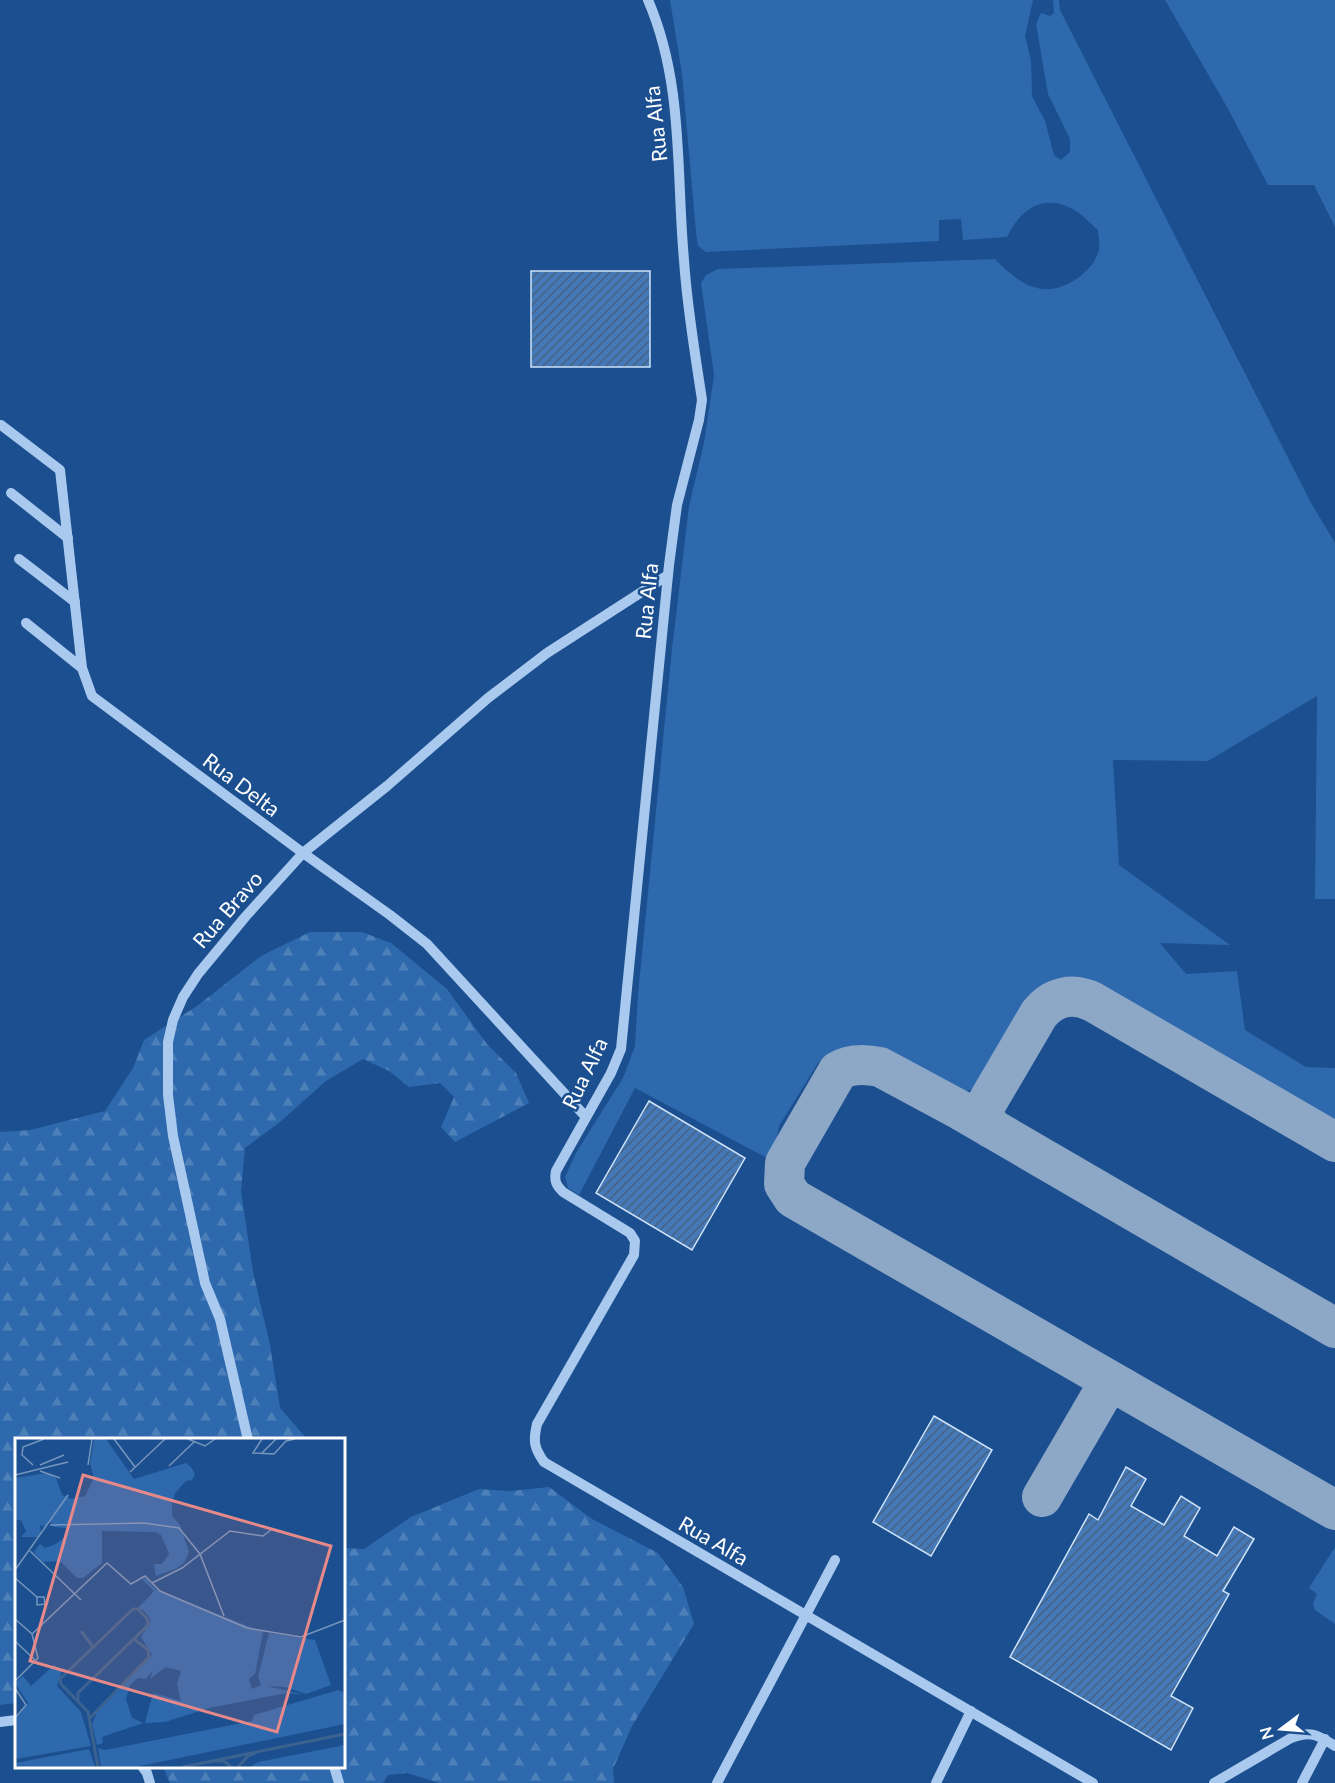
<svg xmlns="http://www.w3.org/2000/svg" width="1335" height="1783" viewBox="0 0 1335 1783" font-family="Lato,sans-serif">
	<defs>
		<pattern id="forest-firs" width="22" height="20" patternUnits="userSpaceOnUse" patternTransform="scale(1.5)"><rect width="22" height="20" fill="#2e69ad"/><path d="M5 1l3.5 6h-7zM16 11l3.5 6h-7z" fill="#4d80b9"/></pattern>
		<pattern id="building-hatch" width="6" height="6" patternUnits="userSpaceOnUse" patternTransform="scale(1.5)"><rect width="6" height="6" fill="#4478b7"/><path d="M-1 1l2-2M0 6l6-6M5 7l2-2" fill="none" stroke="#486282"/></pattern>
	</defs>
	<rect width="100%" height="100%" fill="#1b4f8f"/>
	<g fill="#2e69ad">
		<path d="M670,0H1033L1025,36L1031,60L1032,96L1045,121L1054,155L1061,160L1070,152V139L1048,94L1036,24L1041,13L1050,16L1054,13L1053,0H1059L1060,10L1310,501L1335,543V899H1315L1317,696L1208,761L1113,760L1119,865L1230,945L1160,943L1186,974L1237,971L1245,1030L1306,1067L1335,1068V1123L1085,979C1078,979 1069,977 1062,979C1026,987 998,1055 981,1086L967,1091H953L879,1047L858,1045L836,1050L818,1063L779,1126L776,1143L784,1167L635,1088L579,1195L568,1188L565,1177L576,1153L623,1078L635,1046L638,994L672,649L689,506L704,443L714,375L701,283L706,275L718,269L995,259C1008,272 1019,283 1037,288C1059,295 1091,274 1098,253C1101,247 1098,237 1098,230C1091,224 1084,216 1076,211C1046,193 1022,206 1007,237L963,240L961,219L939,220V241L706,252L698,246L696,232L682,74Z"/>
		<path d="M1165,0H1335V227L1314,185H1268L1227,107Z"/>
		<path d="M1335,1547V1624L1315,1610L1313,1603L1317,1594L1309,1588Z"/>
	</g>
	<g fill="url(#forest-firs)">
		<path d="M310,932H362L391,943L447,989L487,1044L516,1073L529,1103L455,1142L441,1127L454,1097L440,1083L409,1087L389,1071L363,1059L326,1081L280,1122L245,1148L241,1191L253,1272L270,1345L280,1408L307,1439L16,1440V1703L0,1705V1132L30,1130L105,1111L133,1068L144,1040L197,1006L261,956Z"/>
		<path d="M549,1487L592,1519L658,1553L683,1587L694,1624L632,1726L613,1769L614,1783H439L407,1773L388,1775L383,1783H170L163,1767L344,1766V1548L364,1549L411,1517L479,1489L511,1491Z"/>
	</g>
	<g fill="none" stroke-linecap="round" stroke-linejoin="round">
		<g stroke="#8da7c7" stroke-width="40">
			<path d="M991,1128L984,1116L985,1106L1039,1014C1053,996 1073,992 1093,1002L1335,1142"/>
			<path d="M1335,1328L960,1110L880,1067C866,1064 851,1063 838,1071L785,1163L784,1184L793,1198L1335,1510"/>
			<path d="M1042,1497L1102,1394L1110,1388H1123"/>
		</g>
	</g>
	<g fill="url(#building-hatch)" stroke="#cfe3fa" stroke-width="1.5">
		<rect x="531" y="271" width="119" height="96"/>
		<path d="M649,1101L745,1158L692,1250L596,1193Z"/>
		<path d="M934,1416L992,1450L931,1556L873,1522Z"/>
		<path d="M1126,1467L1146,1479L1131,1506L1164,1525L1181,1496L1200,1508L1184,1536L1217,1556L1234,1527L1254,1539L1223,1591L1229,1594L1171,1696L1193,1708L1171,1750L1010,1657L1089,1514L1098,1520Z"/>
	</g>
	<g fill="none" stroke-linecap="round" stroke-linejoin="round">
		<g stroke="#a9c9ee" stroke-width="10">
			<path d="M648,0C684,83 676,172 684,260C687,307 695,353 702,400L699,420L677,505L669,565L621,1049L611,1073L556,1171C554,1181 556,1185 563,1192L630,1233L635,1241L634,1255L537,1424C533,1441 534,1448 544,1462L1093,1783"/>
			<path d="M1,425L60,470L82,668L92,696L303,853L390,915L427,944L585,1116"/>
			<path d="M11,493L68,538"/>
			<path d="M19,559L75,602"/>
			<path d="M26,623L82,668"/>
			<path d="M248,1440L220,1319L205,1283L173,1136L168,1095V1042L173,1020L183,997L198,974L246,916L303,853L387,786L488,698L547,653L668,575"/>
			<path d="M0,1722L16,1720"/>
			<path d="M142,1766L147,1773L150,1783"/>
			<path d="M334,1766L339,1783"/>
			<path d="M717,1783L835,1560"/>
			<path d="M936,1783L971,1711"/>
			<path d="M1214,1783L1291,1738C1311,1730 1318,1735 1335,1746"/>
			<path d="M1302,1783L1325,1739"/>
		</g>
	</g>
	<g text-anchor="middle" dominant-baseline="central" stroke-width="5" stroke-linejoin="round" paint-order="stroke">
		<g font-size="21" fill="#fff" stroke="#1b4f8f">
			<text transform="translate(655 124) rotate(-96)">Rua Alfa</text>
			<text transform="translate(646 601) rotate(-84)">Rua Alfa</text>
			<text transform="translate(242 784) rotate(37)">Rua Delta</text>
			<text transform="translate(227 909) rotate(-49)">Rua Bravo</text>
			<text transform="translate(584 1073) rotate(-64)">Rua Alfa</text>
			<text transform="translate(714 1540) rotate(30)">Rua Alfa</text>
		</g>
	</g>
	<g transform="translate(15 1438)">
		<rect width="330" height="330" fill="#1b4f8f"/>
		<path d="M130,140L141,152L248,194L240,236L234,241L237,251L246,247L243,239L254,195L300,202L316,247L291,256L270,249L252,248L290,257L272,255L194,270L150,284L130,285L138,255L166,263L162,246L166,233L151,229L135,241L138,232L131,241L123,240L115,247L111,261L117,280L128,285L87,299L88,305L82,307L77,286L83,272L137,217L126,199L136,182L128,172L122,171L139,153L127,141ZM39,227L47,232L42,248L66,274L76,308L0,321V282L13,265L0,245L8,238L16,248ZM323,252L330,255V286L120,329H86L83,310L90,312L237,283L239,277ZM330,307V329H235L243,324ZM74,311L80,329H0V325Z" fill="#2e69ad"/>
		<path d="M79,1H91L119,41L171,25L176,29L180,36L177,42L171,43L160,55L157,67V78L165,87L174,114L169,125L160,131L141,138L139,126H147L154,116L146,97L141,94L87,93V125L68,140H62L45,123L28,124L19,114L25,106L30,110L41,106L51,98L52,90L39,89L34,82L30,89L25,87L26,96L23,99H6L11,93L6,82H0V40L32,35L41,40L47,57L56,61L70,58L79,40L75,26Z" fill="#2e69ad"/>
		<path fill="none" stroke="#3c6290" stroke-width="3" d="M66,193L78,209M63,263V255L132,188L133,182L123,171H118L45,241L46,246L73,274L83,329M74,281L134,219L133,212L119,201M199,323H209L216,329M168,329L330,296M223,329L233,318L244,313"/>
		<path fill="none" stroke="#7695bc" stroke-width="1.5" d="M99,1L120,29M173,1L190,8L200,1M247,1L238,15L259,16L271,3L280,1M246,16L261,1M18,27L7,17L8,9L29,1M25,27L49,17M73,27L77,1M154,28L179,4M25,33L45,40M115,34L150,1M0,37L53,24M35,87L129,85L164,90L185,116L209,178M15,113L66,162M0,132L53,57M0,140L22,159H29L30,166L22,167V159M137,145L167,130L215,93L248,98L257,91M0,181L17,196L23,220L0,243M17,196L92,125L116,146L130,138L145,153L232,190L286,199L330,182M0,203L21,223M0,250L11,267L0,280"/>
		<path fill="#e88989" fill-opacity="0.15" stroke="#e88989" stroke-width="3" d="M68,37L316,108L262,294L15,223Z"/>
		<rect width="330" height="330" fill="none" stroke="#fff" stroke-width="3"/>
	</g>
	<g transform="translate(1281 1729) rotate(254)" stroke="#1b4f8f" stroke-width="4.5" paint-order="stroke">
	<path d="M0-4.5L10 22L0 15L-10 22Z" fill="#ffffff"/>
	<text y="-9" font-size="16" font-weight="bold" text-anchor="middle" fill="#ffffff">N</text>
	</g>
</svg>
